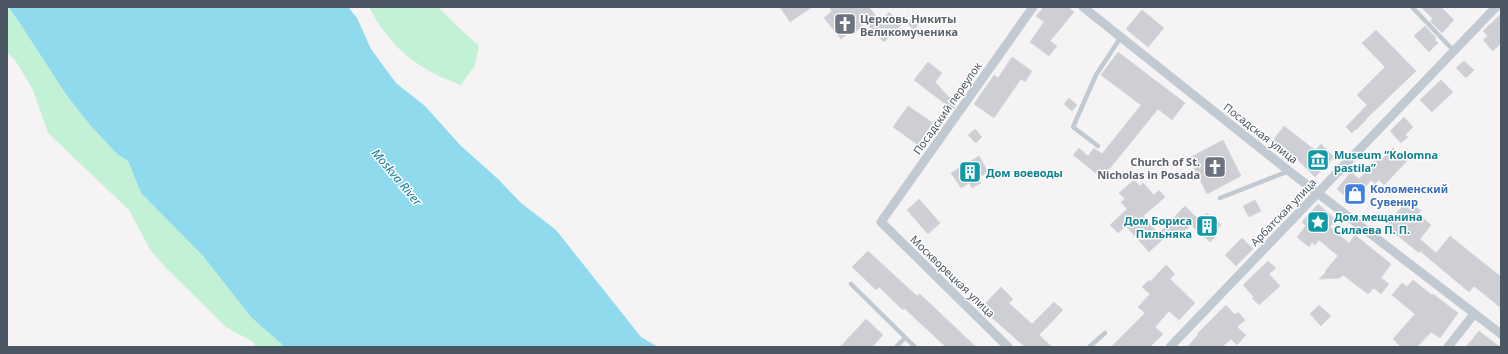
<svg xmlns="http://www.w3.org/2000/svg" width="1508" height="354" viewBox="0 0 1508 354" font-family="'Noto Sans',sans-serif">
	<rect width="100%" height="100%" fill="#f5f3f3"/>
	<g fill="#c3f1d5">
		<path d="M7,7L21,25L67,96L91,126L117,154L128,161L141,193L203,256L251,317L285,347H256L253,342L226,327L166,268L151,251L129,210L48,133L33,90L15,60L7,52Z"/>
		<path d="M369,7H438L454,23L479,46L475,65L461,85C452,81 442,78 433,73C404,58 383,35 369,7Z"/>
	</g>
	<path fill="#90daee" d="M8,7H348L357,18L371,49L396,83L425,106L460,145L497,178L521,203L556,230L641,337L658,347H285L251,317L203,256L141,193L128,161L117,154L91,126L67,96L21,25Z"/>
	<g fill="#cdcfd5" stroke="#d7d9de">
		<path d="M780,7H812L790,22Z"/>
		<path d="M829,7H869L880,21L889,12L901,25L884,42L866,23L854,33L852,30L841,39L824,18L832,11Z"/>
		<path d="M1044,7H1068L1074,12L1050,41L1057,46L1049,56L1030,42L1044,22L1036,16Z"/>
		<path d="M1421,7H1441L1454,20L1442,33L1430,21L1433,19Z"/>
		<path d="M1142,10L1164,28L1148,47L1126,29Z"/>
		<path d="M917,13L923,19L914,30L907,23Z"/>
		<path d="M1501,14V43L1493,51L1483,40L1488,36L1483,31Z"/>
		<path d="M1425,26L1436,38L1435,40L1438,43L1429,52L1414,36Z"/>
		<path d="M1376,30L1416,71L1366,119V120L1356,130L1355,129L1352,133L1346,127L1367,105L1357,95L1385,67L1362,43Z"/>
		<path d="M1118,52L1185,103L1172,120L1158,109L1102,178L1073,155L1079,148L1088,156L1094,148L1102,154L1141,105L1101,75Z"/>
		<path d="M1012,57L1032,71L1025,82L1021,79L994,118L974,104L994,75L998,78Z"/>
		<path d="M1464,61L1474,70L1466,78L1456,68Z"/>
		<path d="M928,62L942,73L935,82L956,105L953,110L914,80Z"/>
		<path d="M1441,80L1453,92L1432,112L1420,100Z"/>
		<path d="M1069,98L1077,105L1072,111L1064,104Z"/>
		<path d="M908,106L933,123L918,145L893,127Z"/>
		<path d="M1404,117L1413,127L1405,135L1408,137L1401,143L1390,131Z"/>
		<path d="M1284,126L1315,150L1321,144L1334,157L1315,177L1295,157L1294,159L1272,142Z"/>
		<path d="M975,129L982,137L976,143L968,135Z"/>
		<path d="M1223,140L1241,176L1207,194L1189,158Z"/>
		<path d="M1393,148L1407,161L1384,185L1379,180L1375,184L1371,180L1361,192L1358,190L1350,200L1337,189L1351,172L1359,179L1380,156L1382,159Z"/>
		<path d="M979,156L988,172L978,178L981,183L972,188L969,183L961,188L951,173Z"/>
		<path d="M1134,180L1140,186L1143,183L1154,195L1159,190L1165,197L1143,216L1163,239L1149,252L1126,226L1118,233L1110,225L1127,209L1121,202L1125,199L1119,193Z"/>
		<path d="M919,199L940,223L928,234L907,210Z"/>
		<path d="M1255,200L1261,211L1249,217L1243,206Z"/>
		<path d="M1318,204L1336,220L1330,227L1349,243L1355,235L1391,264L1381,278L1389,284L1381,294L1374,288L1368,294L1343,275L1340,278L1319,279L1326,272L1325,271L1338,256L1319,240L1315,245L1312,242L1309,247L1297,237L1306,226L1302,222Z"/>
		<path d="M1404,204L1410,210L1414,205L1421,211L1418,214L1431,225L1420,239L1436,253L1450,236L1501,277V308L1474,286L1469,292L1420,251L1419,253L1386,226Z"/>
		<path d="M1185,206L1200,221L1207,213L1221,225L1212,234L1215,237L1210,242L1191,225L1179,236L1176,233L1169,239L1161,231Z"/>
		<path d="M1242,238L1253,249L1236,266L1225,255Z"/>
		<path d="M868,251L917,296L920,294L976,347H946L904,308L903,310L879,287L876,290L852,267Z"/>
		<path d="M1268,261L1276,268L1269,274L1280,286L1259,305L1252,298L1254,297L1243,285Z"/>
		<path d="M1166,265L1175,274L1170,279L1195,303L1179,320L1169,311L1155,327L1163,334L1150,347H1111L1145,313L1138,307L1150,294L1142,287L1149,280L1150,282Z"/>
		<path d="M1413,280L1432,295L1433,294L1458,313L1440,338L1431,332L1417,347H1401L1393,339L1415,314L1392,295L1402,283L1407,287Z"/>
		<path d="M1001,287L1013,299L1009,303L1032,324L1054,302L1063,310L1039,335L1052,347H1025L981,308Z"/>
		<path d="M1226,305L1235,315L1238,312L1245,320L1237,327L1246,335L1237,345L1231,339L1222,347H1187L1198,335L1197,334Z"/>
		<path d="M1319,305L1331,316L1321,326L1310,314Z"/>
		<path d="M866,319L883,335L872,347H840Z"/>
		<path d="M1479,331L1500,347H1466Z"/>
	</g>
	<g fill="none" stroke-linecap="round" stroke-linejoin="round">
		<g stroke="#c1cad2" stroke-width="4.5">
			<path d="M1412,7L1454,51"/>
			<path d="M1098,146L1073,127L1096,75L1121,37"/>
			<path d="M1220,198L1289,171"/>
			<path d="M851,284L915,347"/>
			<path d="M896,347L905,338"/>
			<path d="M1089,347L1105,333"/>
		</g>
		<g stroke="#c1cad2" stroke-width="9">
			<path d="M1083,7L1289,171L1501,334"/>
			<path d="M1008,347L881,222L1033,7"/>
			<path d="M1170,347L1496,7"/>
			<path d="M1448,347L1474,314"/>
		</g>
	</g>
	<defs>
		<g id="church-square" transform="scale(1.15)"><rect x="-9" y="-9" width="18" height="18" rx="4" fill="#6b7280" stroke="#fff"/><path d="M-1.2-6h2.4v3.5h3.3v2.4h-3.3V6h-2.4V-.1h-3.3v-2.4h3.3Z" fill="#fff"/></g>
		<g id="museum-square" transform="scale(1.15)"><rect x="-9" y="-9" width="18" height="18" rx="4" fill="#0f9aa8" stroke="#fff"/><path d="M0-6L6-3V-2H-6V-3ZM-5-1h2V3h-2ZM-1-1h2V3h-2ZM3-1h2V3H3ZM-6 4H6V6H-6Z" fill="#fff"/></g>
		<g id="building-square" transform="scale(1.15)"><rect x="-9" y="-9" width="18" height="18" rx="4" fill="#0f9aa8" stroke="#fff"/><path d="M-4-6H4V6H1V3H-1V6H-4ZM-2.5-4.3h1.7v1.8h-1.7ZM.8-4.3h1.7v1.8H.8ZM-2.5-1h1.7V.8h-1.7ZM.8-1h1.7V.8H.8Z" fill="#fff"/></g>
		<g id="shop-square" transform="scale(1.15)"><rect x="-9" y="-9" width="18" height="18" rx="4" fill="#3f7fe0" stroke="#fff"/><path d="M-5-2.5h2.3a2.7 3.5 0 0 1 5.4 0H5L5.5 6h-11ZM-1.5-2.5h3a1.5 2.3 0 0 0-3 0Z" fill="#fff"/></g>
		<g id="sight-square" transform="scale(1.15)"><rect x="-9" y="-9" width="18" height="18" rx="4" fill="#0f9aa8" stroke="#fff"/><path d="M0-6L1.8-2.2L6-1.7L2.9 1.2L3.7 5.4L0 3.3L-3.7 5.4L-2.9 1.2L-6-1.7L-1.8-2.2Z" fill="#fff"/></g>
	</defs>
	<g fill-rule="evenodd">
		<use href="#church-square" x="845" y="24"/>
		<use href="#museum-square" x="1318" y="160"/>
		<use href="#church-square" x="1215" y="167"/>
		<use href="#building-square" x="970" y="172"/>
		<use href="#shop-square" x="1355" y="194"/>
		<use href="#sight-square" x="1318" y="222"/>
		<use href="#building-square" x="1207" y="226"/>
	</g>
	<g text-anchor="middle" dominant-baseline="central" stroke-width="3" stroke-linejoin="round" paint-order="stroke">
		<g font-size="11" font-weight="bold" fill="#5b616d" stroke="#fff" text-anchor="start">
			<text x="860" y="18">Церковь Никиты<tspan x="860" dy="13">Великомученика</tspan></text>
			<text x="1200" y="161" text-anchor="end">Church of St.<tspan x="1200" dy="13">Nicholas in Posada</tspan></text>
		</g>
		<g font-size="11" fill="#4a5661" stroke="#fff">
			<text transform="translate(947 108) rotate(-55)">Посадский переулок</text>
			<text transform="translate(1261 133) rotate(38)">Посадская улица</text>
			<text transform="translate(1283 212) rotate(-46)">Арбатская улица</text>
			<text transform="translate(953 276) rotate(44)">Москворецкая улица</text>
		</g>
		<g font-size="11" font-weight="bold" fill="#0d838f" stroke="#fff" text-anchor="start">
			<text x="1334" y="154">Museum “Kolomna<tspan x="1334" dy="13">pastila”</tspan></text>
			<text x="986" y="172">Дом воеводы</text>
			<text x="1334" y="216">Дом мещанина<tspan x="1334" dy="13">Силаева П. П.</tspan></text>
			<text x="1192" y="220" text-anchor="end">Дом Бориса<tspan x="1192" dy="13">Пильняка</tspan></text>
		</g>
		<g font-size="11" font-weight="bold" fill="#366cbe" stroke="#fff" text-anchor="start">
			<text x="1370" y="188">Коломенский<tspan x="1370" dy="13">Сувенир</tspan></text>
		</g>
		<g font-size="12" font-style="italic" fill="#0c7c9b" stroke="#fff">
			<text transform="translate(397 177) rotate(50)">Moskva River</text>
		</g>
	</g>
	<rect width="1508" height="354" fill="none" stroke="#4a5661" stroke-width="16"/>
</svg>
